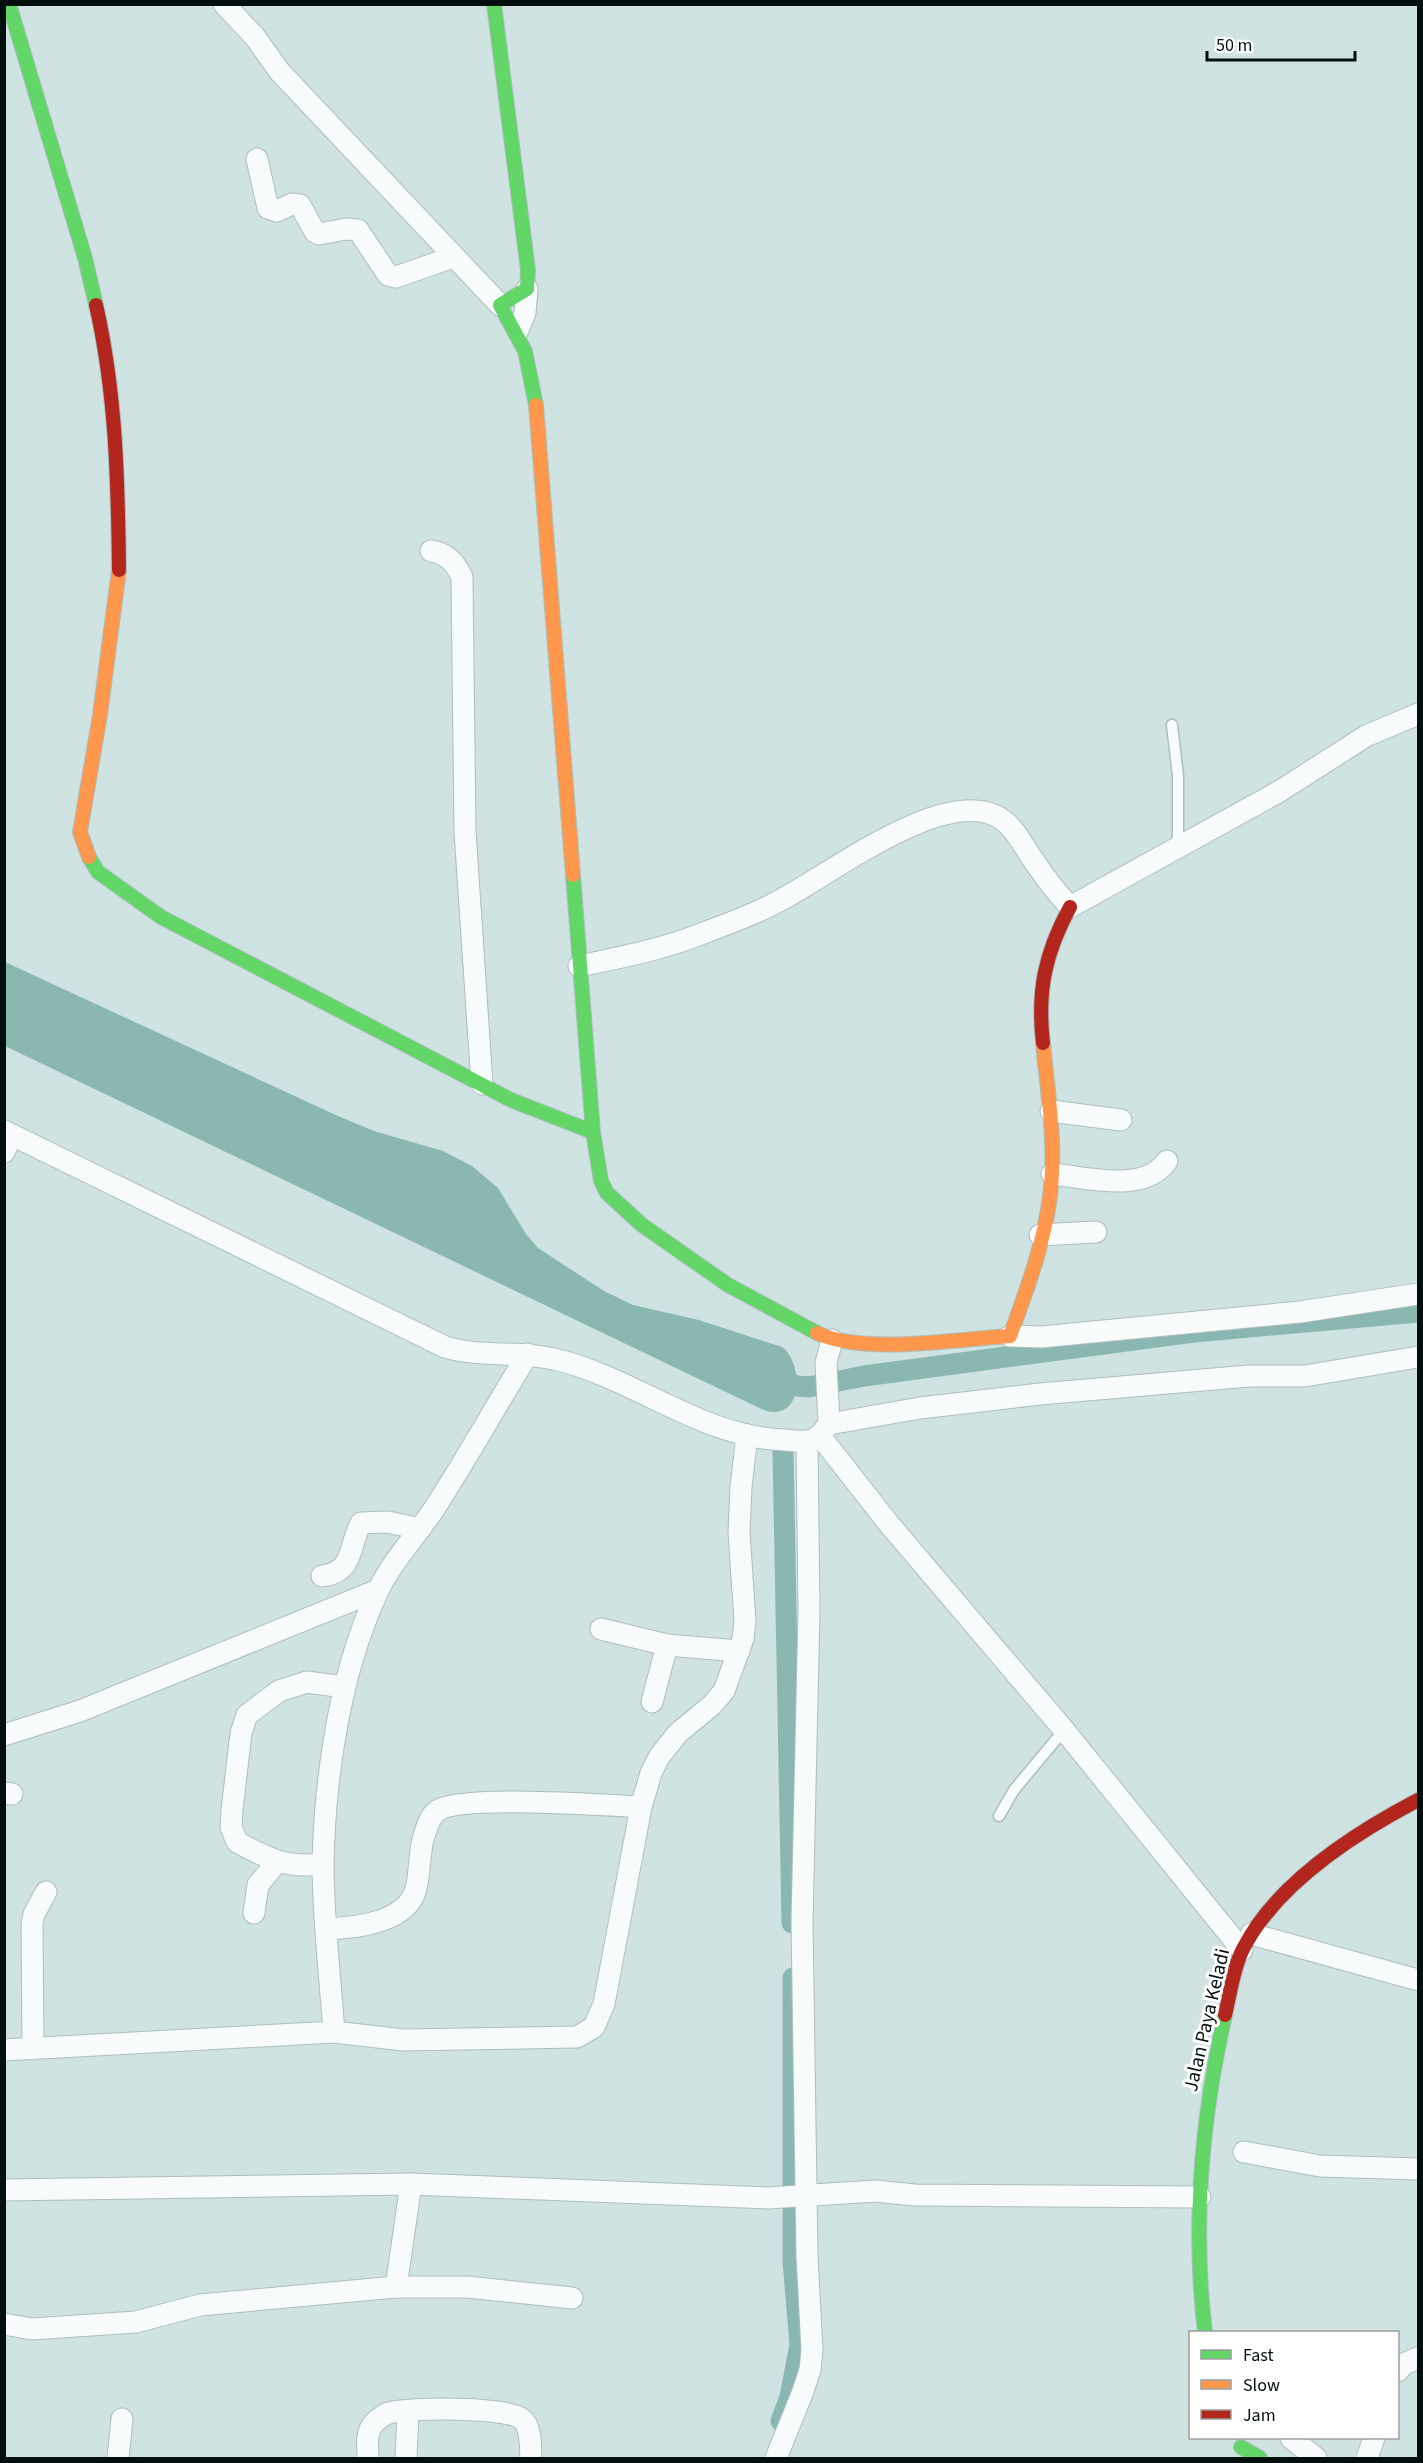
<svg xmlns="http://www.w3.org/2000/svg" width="1423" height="2463" viewBox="0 0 1423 2463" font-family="'Source Sans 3',sans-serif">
	<rect width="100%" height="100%" fill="#cfe4e2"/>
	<path fill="#8bb7b3" d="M5,962L338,1116L374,1131L443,1151L472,1166L498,1188L526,1234L538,1248L604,1291L633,1305L699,1320L782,1347C801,1360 805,1413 773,1412C765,1412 758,1407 751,1404L5,1046Z"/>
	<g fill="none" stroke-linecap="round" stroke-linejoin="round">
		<g stroke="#8bb7b3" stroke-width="21">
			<path d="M772,1375L797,1386L809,1387L864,1376L1194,1332L1418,1312"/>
			<path d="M783,1452L792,1923"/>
			<path d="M781,2421L790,2397L800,2345L793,2261V1978"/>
		</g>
		<g stroke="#adbebd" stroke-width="13">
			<g id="lane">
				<path d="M1172,725L1178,776V846"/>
				<path d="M999,1816L1014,1790L1064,1730"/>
			</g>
		</g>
		<g stroke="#adbebd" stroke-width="23">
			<g id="street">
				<path d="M224,4L255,37L280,72L500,305"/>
				<path d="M257,159L268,208L277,211L292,204L300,205L315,232L319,234L346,229L358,230L388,275L396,277L453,257"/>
				<path d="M518,330L525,313L527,289"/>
				<path d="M431,551C447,553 455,563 462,577L465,832L482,1084"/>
				<path d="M579,966C622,957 665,949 706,932C730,923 755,914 777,902C827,877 939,788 996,816C1016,826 1023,847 1036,864C1046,879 1057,893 1070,907L1280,791L1366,736L1418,714"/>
				<path d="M1051,1111L1121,1120"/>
				<path d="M4,1131L445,1347C482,1358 520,1350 558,1360C636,1379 703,1438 785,1440C793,1441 801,1442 808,1441C818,1439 823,1432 829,1424L826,1363L832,1340"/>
				<path d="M4,1152L12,1135"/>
				<path d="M1052,1174C1086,1177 1144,1194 1167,1161"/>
				<path d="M1040,1235L1096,1232"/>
				<path d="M1010,1336L1041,1337L1300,1312L1418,1294"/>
				<path d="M829,1424L920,1408L1040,1394L1249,1376H1305L1418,1357"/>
				<path d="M820,1436L889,1524L1064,1730L1242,1950"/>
				<path d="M322,1576C355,1572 348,1547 361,1523L388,1522L420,1529"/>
				<path d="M601,1629L667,1645L739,1651"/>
				<path d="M652,1702L667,1645"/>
				<path d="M4,1735L80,1711L378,1590"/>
				<path d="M4,1793L12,1794"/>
				<path d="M323,1864C284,1868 271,1860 237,1842L231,1827L232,1810L241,1733L247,1715L279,1691L307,1682L344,1687"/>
				<path d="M254,1913L258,1885L276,1863"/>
				<path d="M326,1929C354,1928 407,1923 416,1889C420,1873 419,1856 423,1839C426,1830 429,1817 437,1811C458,1795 607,1805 641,1807"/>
				<path d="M1251,1934L1418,1980"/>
				<path d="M334,2032L403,2040L577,2037L594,2027L604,2004L641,1807L651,1773L659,1757L678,1733L712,1705L724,1691L743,1639L745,1621L739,1532L741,1487L747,1435"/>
				<path d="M33,2049L32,1924L34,1914L46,1892"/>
				<path d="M4,2050L334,2032C330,1976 323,1919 323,1863C325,1775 340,1673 377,1593C391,1562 418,1534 436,1506C468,1456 497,1404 528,1354"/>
				<path d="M1244,2152L1320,2166L1418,2169"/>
				<path d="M4,2190L411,2184L768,2198L875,2191L915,2195L1200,2197"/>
				<path d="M396,2287L411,2184"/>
				<path d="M4,2324L32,2329L136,2322L200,2305L396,2287H467L572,2298"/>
				<path d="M1398,2371L1404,2364L1418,2358"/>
				<path d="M1291,2438L1316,2458"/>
				<path d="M118,2458L122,2419"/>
				<path d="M368,2458C368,2446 365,2433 374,2423C377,2420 385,2414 389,2413C408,2407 509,2407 522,2419C532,2428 530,2446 531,2458"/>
				<path d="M406,2458L408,2411"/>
				<path d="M776,2458L802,2394L810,2370L812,2350L807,2256L802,1922L809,1611L807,1441"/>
				<path d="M1367,2458L1374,2438"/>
			</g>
		</g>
		<g stroke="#adbebd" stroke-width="16">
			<g id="fast">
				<path d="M9,4L85,258L96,305"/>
				<path d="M494,4L528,270L527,289L500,305L525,351L536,405"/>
				<path d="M89,857L98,872L161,917L511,1100L593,1132"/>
				<path d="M573,875L593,1132L601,1181L607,1193L642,1225L728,1285L817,1333"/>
				<path d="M1205,2332C1192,2225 1201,2121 1225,2015"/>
				<path d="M1241,2447L1260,2458"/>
			</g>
		</g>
		<g stroke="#adbebd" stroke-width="16">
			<g id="slow">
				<path d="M536,405L573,875"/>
				<path d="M89,857L80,832L100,715L119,570"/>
				<path d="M817,1333C863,1355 958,1339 1010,1336C1029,1284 1050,1228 1052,1172C1054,1129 1047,1086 1043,1043"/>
			</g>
		</g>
		<g stroke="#adbebd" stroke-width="16">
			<g id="jam">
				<path d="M96,305C116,393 118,481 119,570"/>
				<path d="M1043,1043C1037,991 1045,953 1070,907"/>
				<path d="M1225,2015C1230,1995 1233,1968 1243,1949C1276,1884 1355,1833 1418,1800"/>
			</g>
		</g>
		<use href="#lane" stroke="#f8fbfb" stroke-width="10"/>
		<use href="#street" stroke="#f8fbfb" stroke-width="21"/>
		<use href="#fast" stroke="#63d668" stroke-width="14"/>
		<use href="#slow" stroke="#ff974d" stroke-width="14"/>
		<use href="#jam" stroke="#b3261e" stroke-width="14"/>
	</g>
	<g text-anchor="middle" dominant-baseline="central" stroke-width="6" stroke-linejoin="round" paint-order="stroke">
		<g font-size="20" fill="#030f0e" stroke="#fff">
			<text transform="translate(1207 2020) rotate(-77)">Jalan Paya Keladi</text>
		</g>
	</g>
	<rect width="1423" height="2463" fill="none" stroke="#030f0e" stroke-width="12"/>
	<rect x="1189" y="2331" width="210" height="108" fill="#ffffff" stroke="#9a9f9f" stroke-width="1.5"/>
	<rect x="1201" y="2350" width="30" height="9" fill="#63d668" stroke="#9a9f9f" stroke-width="1.5"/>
	<text x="1243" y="2361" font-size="18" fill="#030f0e">Fast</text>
	<rect x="1201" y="2380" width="30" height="9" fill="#ff974d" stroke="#9a9f9f" stroke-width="1.5"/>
	<text x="1243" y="2391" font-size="18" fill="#030f0e">Slow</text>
	<rect x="1201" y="2410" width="30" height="9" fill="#b3261e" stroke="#9a9f9f" stroke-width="1.5"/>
	<text x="1243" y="2421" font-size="18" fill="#030f0e">Jam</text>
	<path d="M1207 51v9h148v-9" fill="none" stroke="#030f0e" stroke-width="3"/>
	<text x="1216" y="51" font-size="18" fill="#030f0e" stroke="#ffffff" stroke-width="4.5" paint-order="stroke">50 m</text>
</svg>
